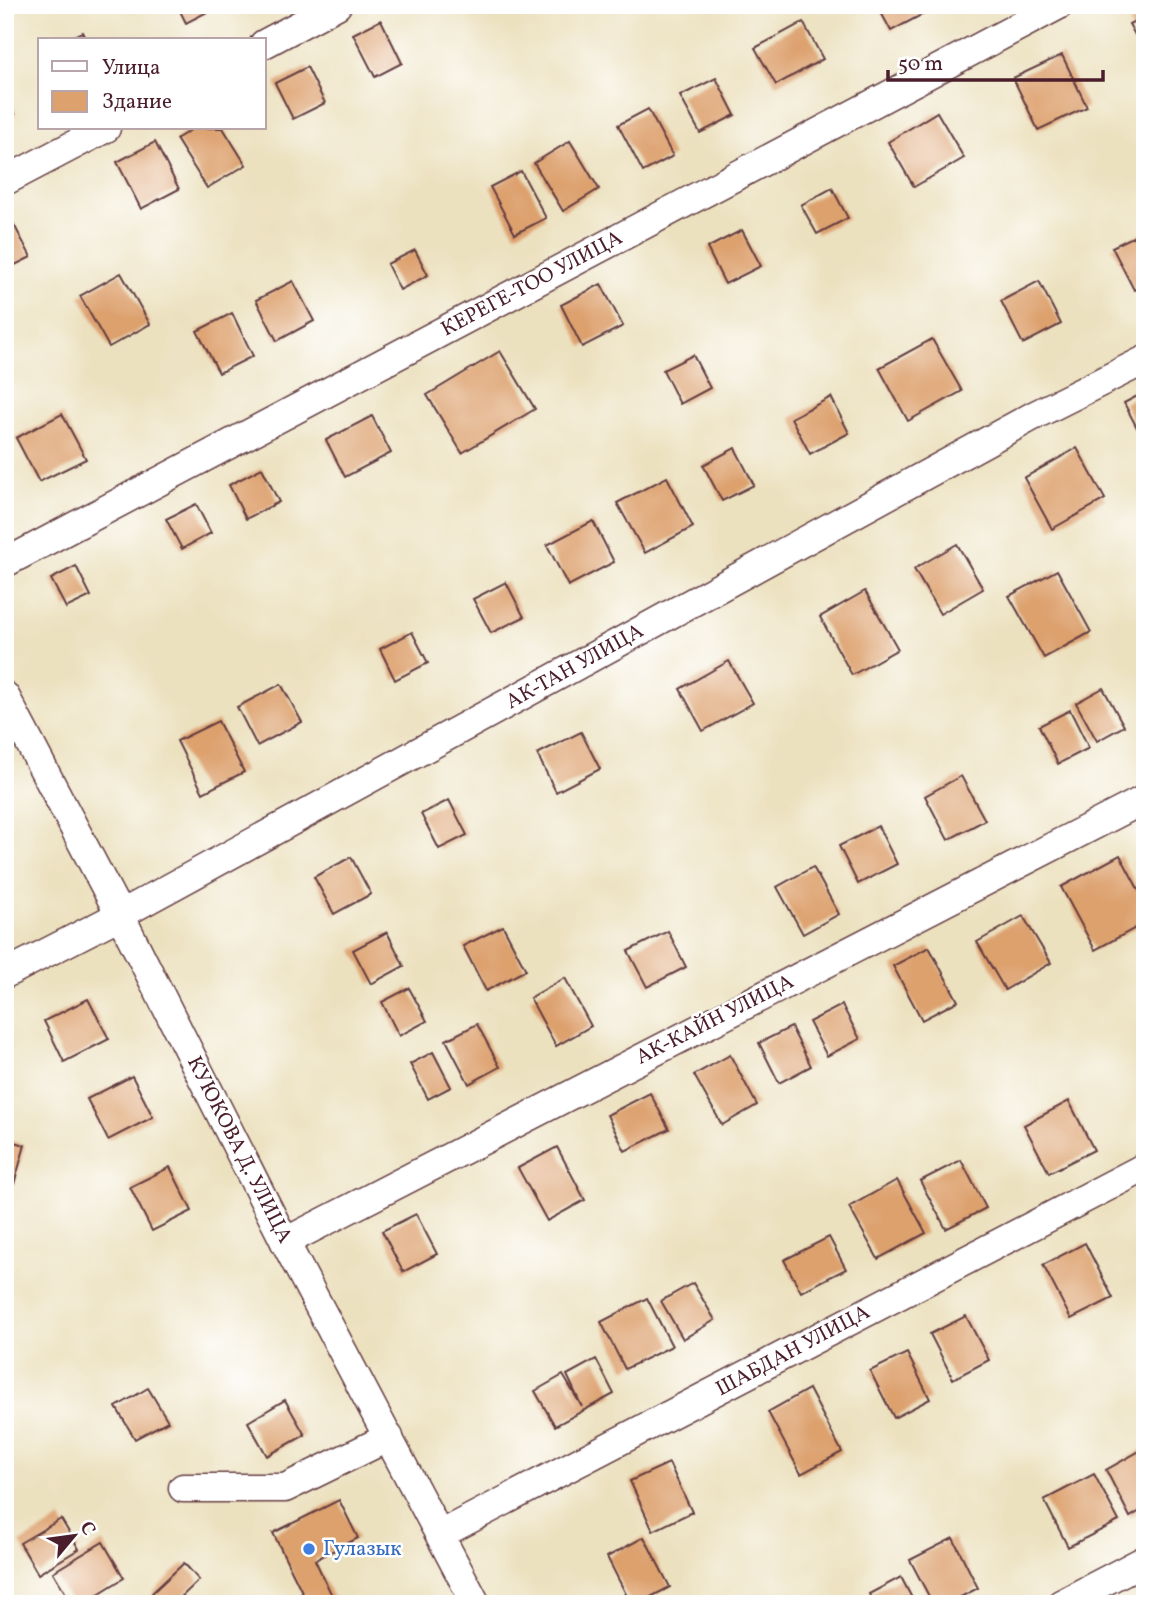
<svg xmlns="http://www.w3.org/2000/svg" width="1150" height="1609" viewBox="0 0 1150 1609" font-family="Vollkorn,serif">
	<rect width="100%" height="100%" fill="#fff"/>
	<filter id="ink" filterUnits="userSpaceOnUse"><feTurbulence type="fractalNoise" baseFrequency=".0143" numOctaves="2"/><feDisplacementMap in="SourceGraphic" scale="14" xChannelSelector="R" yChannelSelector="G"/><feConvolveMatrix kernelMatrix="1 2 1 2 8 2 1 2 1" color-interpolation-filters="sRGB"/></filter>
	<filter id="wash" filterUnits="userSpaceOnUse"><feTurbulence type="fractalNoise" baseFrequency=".00686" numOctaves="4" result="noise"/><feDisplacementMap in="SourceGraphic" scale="28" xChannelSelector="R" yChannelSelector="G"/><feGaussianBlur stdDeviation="1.57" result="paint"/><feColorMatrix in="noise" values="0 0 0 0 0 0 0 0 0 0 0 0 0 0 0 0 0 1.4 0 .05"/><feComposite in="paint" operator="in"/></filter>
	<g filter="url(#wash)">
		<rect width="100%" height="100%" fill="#ece1bf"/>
		<g id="blocks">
			<g fill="#dda16e">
				<path d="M177,5H213L215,8L186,23Z"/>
				<path d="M877,5H924L927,12L891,31Z"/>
				<path d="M1145,16V53L1129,24Z"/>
				<path d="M381,20L402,63L375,77L353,34Z"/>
				<path d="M803,22L823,59L776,85L755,48Z"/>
				<path d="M82,32L86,40H65Z"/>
				<path d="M1062,55L1087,107L1038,130L1013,78Z"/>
				<path d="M307,67L325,103L293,119L275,83Z"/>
				<path d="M716,78L735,115L700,133L680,96Z"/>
				<path d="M5,96L15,114L5,119Z"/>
				<path d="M648,109L673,156L643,172L618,125Z"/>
				<path d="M937,112L964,158L914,187L888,142Z"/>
				<path d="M194,128H223L246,165L207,188L176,139Z"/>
				<path d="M570,141L599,189L563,211L534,163Z"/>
				<path d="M155,142L179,189L141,209L117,162Z"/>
				<path d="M521,171L546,218L515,234L490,187Z"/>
				<path d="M832,188L848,218L817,234L801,205Z"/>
				<path d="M12,221L31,257L5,270V224Z"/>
				<path d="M742,230L761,266L725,284L707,248Z"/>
				<path d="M1145,231V285L1134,290L1112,247Z"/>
				<path d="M415,250L428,275L400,290L387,264Z"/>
				<path d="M121,273L150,324L109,347L80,296Z"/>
				<path d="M293,281L314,321L277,341L256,300Z"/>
				<path d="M1039,281L1061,324L1023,344L1001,301Z"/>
				<path d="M601,284L623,326L582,347L561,305Z"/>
				<path d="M232,313L253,356L219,373L197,331Z"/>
				<path d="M932,339L962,391L908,421L879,368Z"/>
				<path d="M500,351L535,409L462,453L427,395Z"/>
				<path d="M693,355L710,388L680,404L663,370Z"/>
				<path d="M1145,392V443L1124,403Z"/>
				<path d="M831,397L849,433L810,454L791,418Z"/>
				<path d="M62,414L86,459L39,482L16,438Z"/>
				<path d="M372,416L391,453L345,477L326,440Z"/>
				<path d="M735,448L754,485L722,501L703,465Z"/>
				<path d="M1077,448L1105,499L1052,529L1024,478Z"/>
				<path d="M262,468L279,502L246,519L229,485Z"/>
				<path d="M667,477L693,527L645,553L617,503Z"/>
				<path d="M196,504L211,533L182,549L166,519Z"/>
				<path d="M593,521L614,562L568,586L547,545Z"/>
				<path d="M957,544L983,589L940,614L914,569Z"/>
				<path d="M76,566L91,596L66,608L51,579Z"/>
				<path d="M1057,570L1091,632L1044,658L1009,596Z"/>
				<path d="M506,582L524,617L491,633L473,599Z"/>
				<path d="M865,591L898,649L852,675L820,617Z"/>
				<path d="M412,632L428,663L395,680L380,649Z"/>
				<path d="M729,661L753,703L703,731L680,689Z"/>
				<path d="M281,684L302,722L257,746L237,707Z"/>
				<path d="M1103,688L1124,726L1097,741L1076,703Z"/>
				<path d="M1070,710L1089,748L1058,764L1039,726Z"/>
				<path d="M218,721L244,772L203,793L177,741Z"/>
				<path d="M581,732L600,769L556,792L537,754Z"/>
				<path d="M961,776L985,820L948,840L925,796Z"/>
				<path d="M449,800L467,835L439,849L421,814Z"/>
				<path d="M878,826L897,864L858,884L839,846Z"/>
				<path d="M1120,855L1145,902V923L1095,950L1061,887Z"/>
				<path d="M351,857L371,894L334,914L314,877Z"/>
				<path d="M813,867L839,914L803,934L777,887Z"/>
				<path d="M1023,916L1051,963L1005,990L977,942Z"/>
				<path d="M503,926L526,970L486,991L463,946Z"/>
				<path d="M668,931L686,967L647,987L628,951Z"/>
				<path d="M387,932L404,966L371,984L353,950Z"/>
				<path d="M929,947L958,1001L922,1020L893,966Z"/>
				<path d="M565,978L591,1026L556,1046L530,998Z"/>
				<path d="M409,988L427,1021L399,1036L382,1002Z"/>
				<path d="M88,999L109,1039L64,1062L44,1021Z"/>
				<path d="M842,1005L860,1039L827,1056L809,1022Z"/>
				<path d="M477,1024L500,1067L469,1084L446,1040Z"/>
				<path d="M791,1027L811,1066L779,1083L759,1043Z"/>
				<path d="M433,1052L451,1087L428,1099L410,1064Z"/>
				<path d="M730,1055L757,1105L722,1125L694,1075Z"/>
				<path d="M132,1076L153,1117L108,1140L87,1099Z"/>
				<path d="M650,1093L669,1129L625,1151L607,1115Z"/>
				<path d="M1069,1101L1094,1150L1049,1173L1024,1125Z"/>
				<path d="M5,1139L25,1145L14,1184L5,1181Z"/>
				<path d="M557,1147L585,1200L547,1221L518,1168Z"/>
				<path d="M961,1160L986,1208L946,1229L920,1181Z"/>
				<path d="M170,1167L192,1211L152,1231L130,1187Z"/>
				<path d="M897,1180L926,1233L878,1259L849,1207Z"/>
				<path d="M416,1214L437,1254L403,1272L382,1231Z"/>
				<path d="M829,1237L846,1269L801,1292L784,1260Z"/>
				<path d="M1085,1243L1113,1298L1071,1319L1043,1265Z"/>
				<path d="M693,1283L715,1320L683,1339L661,1301Z"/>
				<path d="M647,1298L672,1346L625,1369L601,1322Z"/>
				<path d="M966,1316L989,1360L953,1379L930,1334Z"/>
				<path d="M907,1353L930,1399L894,1418L870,1371Z"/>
				<path d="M596,1359L614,1394L555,1426L535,1391L563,1375L582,1407L567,1375Z"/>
				<path d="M148,1388L168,1421L135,1439L116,1407Z"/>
				<path d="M809,1389L842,1452L801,1474L768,1412Z"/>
				<path d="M285,1400L305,1435L267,1456L248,1422Z"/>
				<path d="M1145,1448V1508L1130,1517L1106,1470Z"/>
				<path d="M669,1463L692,1512L653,1531L630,1481Z"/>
				<path d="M1094,1474L1119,1521L1068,1547L1044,1500Z"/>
				<path d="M339,1500L358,1538L315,1560L336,1604H308L273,1533Z"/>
				<path d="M61,1519L79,1549L38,1574L20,1543Z"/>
				<path d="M644,1537L670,1587L637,1604H631L607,1557Z"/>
				<path d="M953,1538L978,1588L947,1604H933L910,1560Z"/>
				<path d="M103,1542L124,1578L82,1604H72L53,1572Z"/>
				<path d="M184,1563L199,1580L174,1604H162L152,1593Z"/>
				<path d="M901,1577L915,1604H874L869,1594Z"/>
			</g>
		</g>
	</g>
	<g filter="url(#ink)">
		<use href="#blocks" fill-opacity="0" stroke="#623c41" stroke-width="2"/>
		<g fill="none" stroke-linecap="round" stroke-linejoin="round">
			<g stroke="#623c41" stroke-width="31">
				<g id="minor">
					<path d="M264,44L337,5"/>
					<path d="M5,181L106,128"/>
					<path d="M5,563L1059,5"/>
					<path d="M5,696L120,915L285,1242L476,1604"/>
					<path d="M5,974L120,915L1035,415L1145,360"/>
					<path d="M285,1242L1145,799"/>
					<path d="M183,1488H285L389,1437"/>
					<path d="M441,1534L1145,1167"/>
					<path d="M1061,1604L1145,1560"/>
				</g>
			</g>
			<use href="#minor" stroke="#fff" stroke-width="28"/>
		</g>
	</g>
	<circle fill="#3f7fe0" stroke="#fff" stroke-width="2.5" cx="309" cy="1549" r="7"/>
	<g text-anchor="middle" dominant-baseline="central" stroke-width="5" stroke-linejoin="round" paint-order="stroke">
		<g font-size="21" fill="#4a1f2b" stroke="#fff">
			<text transform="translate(532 284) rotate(-28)">КЕРЕГЕ-ТОО УЛИЦА</text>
			<text transform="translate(575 667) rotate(-29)">АК-ТАН УЛИЦА</text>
			<text transform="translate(715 1020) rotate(-27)">АК-КАЙН УЛИЦА</text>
			<text transform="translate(239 1150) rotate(63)">КУЮКОВА Д. УЛИЦА</text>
			<text transform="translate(793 1351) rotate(-28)">ШАБДАН УЛИЦА</text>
		</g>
		<g font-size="21" fill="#366cbe" stroke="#fff" text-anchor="start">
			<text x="323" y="1549">Гулазык</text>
		</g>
	</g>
	<rect width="1150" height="1609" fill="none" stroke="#fff" stroke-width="28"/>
	<rect x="38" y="38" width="228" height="91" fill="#ffffff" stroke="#b7a5aa" stroke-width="2"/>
	<rect x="52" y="61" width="35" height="10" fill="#ffffff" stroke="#b7a5aa" stroke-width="2"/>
	<text x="102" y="74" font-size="21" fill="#4a1f2b">Улица</text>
	<rect x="52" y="91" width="35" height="21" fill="#dda16e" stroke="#b7a5aa" stroke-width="2"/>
	<text x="102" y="108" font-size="21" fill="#4a1f2b">Здание</text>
	<g transform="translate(74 1536) rotate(61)" stroke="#ffffff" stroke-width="5" paint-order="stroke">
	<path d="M0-5L12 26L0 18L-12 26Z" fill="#4a1f2b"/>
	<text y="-10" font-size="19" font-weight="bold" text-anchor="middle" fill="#4a1f2b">С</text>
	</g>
	<path d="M888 70v10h215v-10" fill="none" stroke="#4a1f2b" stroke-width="3.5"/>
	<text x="898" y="70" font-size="21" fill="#4a1f2b" stroke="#ffffff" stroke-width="5" paint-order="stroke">50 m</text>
</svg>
